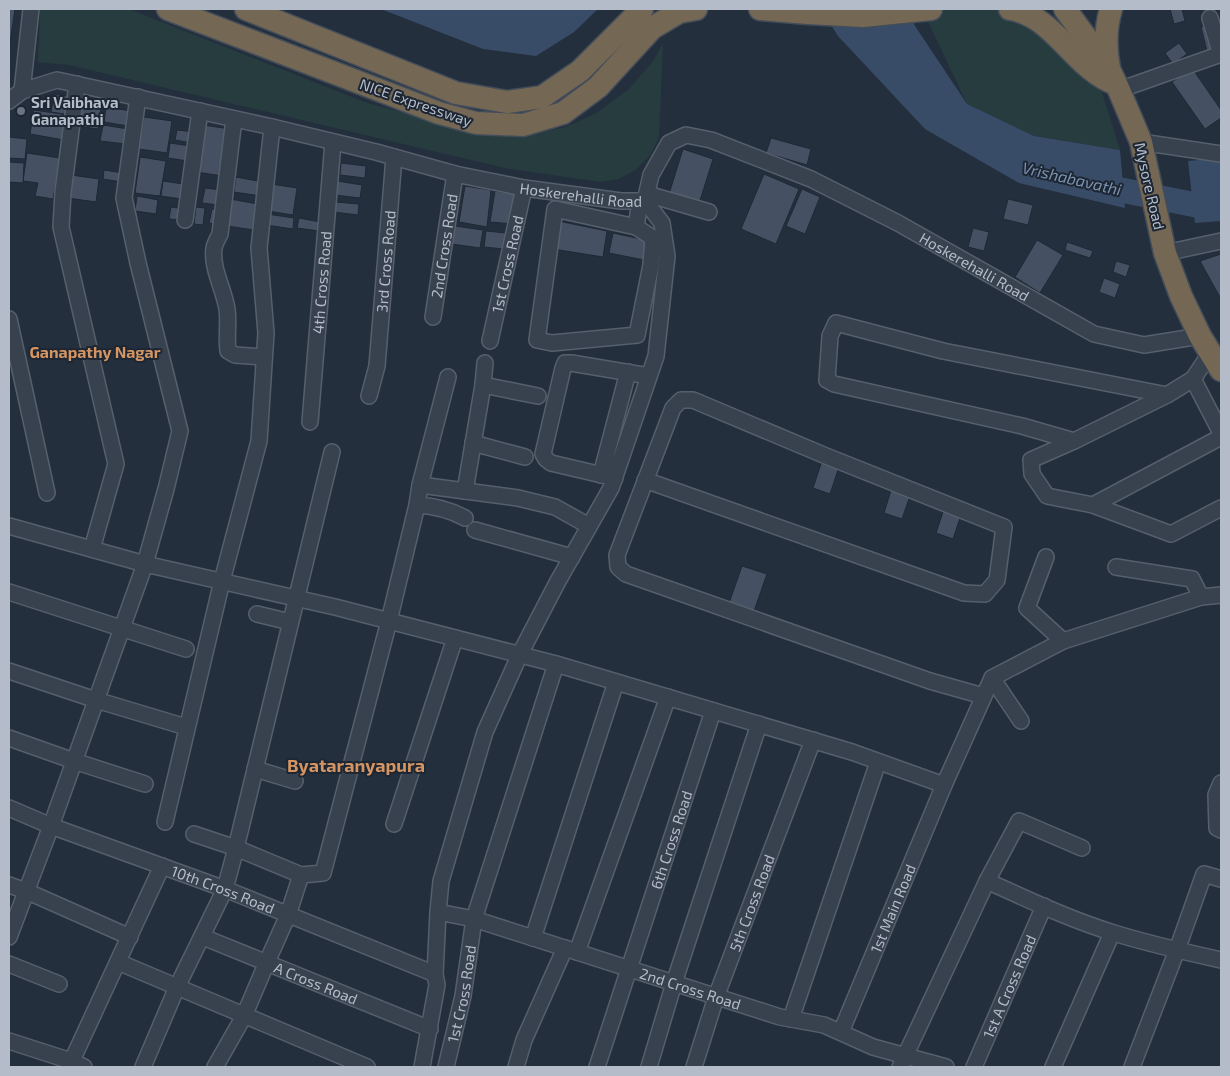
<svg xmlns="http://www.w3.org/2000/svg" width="1230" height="1076" viewBox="0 0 1230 1076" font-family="'Exo 2',sans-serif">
	<rect width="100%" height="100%" fill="#242f3e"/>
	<g fill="#263c3f">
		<path d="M40,9H129L367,103L479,132L531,134L565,127L582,120L598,112L629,89L654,60L663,43L659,137L655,146L650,155L636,170L618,179L600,182L505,168L69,65L38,62Z"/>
		<path d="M922,9H1044L1097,76L1120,150L1034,136L967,104Z"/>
	</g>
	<g fill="#394c67">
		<path d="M381,9H500L504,10L598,9L574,32L536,56L483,49Z"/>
		<path d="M821,9H906L915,26L967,104L1034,136L1120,150L1125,208L1019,183L925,129L838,36Z"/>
		<path d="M1221,158V221L1195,223L1188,161Z"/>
	</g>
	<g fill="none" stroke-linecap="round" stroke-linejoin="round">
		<path stroke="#394c67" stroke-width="25" d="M1091,184L1196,205L1221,202"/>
	</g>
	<g fill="#455162" stroke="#1f2835">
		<path d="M9,9H15L10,43L9,42Z"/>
		<path d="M1170,9H1182L1185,21L1174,24Z"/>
		<path d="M1212,24L1218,49L1207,51L1201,27Z"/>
		<path d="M1179,43L1187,54L1173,64L1165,53Z"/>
		<path d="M1192,68L1221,110V118L1205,129L1172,82Z"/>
		<path d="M54,94L74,97L71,115L51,112Z"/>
		<path d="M80,97L102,101L98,129L76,126Z"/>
		<path d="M106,107L131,111L128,126L104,122Z"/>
		<path d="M34,110L68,115L64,140L30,134Z"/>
		<path d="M144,117L172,121L167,153L139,149Z"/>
		<path d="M103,125L128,129L126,144L100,141Z"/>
		<path d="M203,125L230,129L223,176L196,172Z"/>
		<path d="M177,130L194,132L192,143L175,140Z"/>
		<path d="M9,137L27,139L25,159L9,158Z"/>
		<path d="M771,138L811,149L807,165L766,153Z"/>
		<path d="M170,143L190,146L188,161L168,158Z"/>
		<path d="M683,149L713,159L698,207L668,197Z"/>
		<path d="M27,153L60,158L53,199L35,196L38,183L23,181Z"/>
		<path d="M140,157L166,161L160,196L135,193Z"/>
		<path d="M9,162L24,163L23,183L9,182Z"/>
		<path d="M341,163L366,166L365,178L340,175Z"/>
		<path d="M104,170L123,173L122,182L103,179Z"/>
		<path d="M764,174L799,189L776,244L741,229Z"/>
		<path d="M71,175L99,179L96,202L68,198Z"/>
		<path d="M236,177L263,182L261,196L234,192Z"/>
		<path d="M163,181L183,184L181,199L161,196Z"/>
		<path d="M337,181L362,185L360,198L335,195Z"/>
		<path d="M271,184L297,188L293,215L268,211Z"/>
		<path d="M465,186L491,190L487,227L459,222Z"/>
		<path d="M205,188L221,190L219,205L202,203Z"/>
		<path d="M802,189L820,197L805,234L786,226Z"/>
		<path d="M495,191L518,194L513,224L490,222Z"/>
		<path d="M137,196L158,200L156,214L135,211Z"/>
		<path d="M230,199L258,204L254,230L227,226Z"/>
		<path d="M1008,199L1033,205L1028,225L1003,219Z"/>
		<path d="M335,202L359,204L358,215L334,212Z"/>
		<path d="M171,207L184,209L182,220L169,219Z"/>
		<path d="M196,207L205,208L203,225L194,224Z"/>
		<path d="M212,209L221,211L219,225L209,223Z"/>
		<path d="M267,214L294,218L293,229L266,225Z"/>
		<path d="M299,218L320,222L319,231L297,228Z"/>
		<path d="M558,221L607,231L603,257L553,249Z"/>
		<path d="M455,226L483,230L480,248L452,244Z"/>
		<path d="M973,228L989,232L984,251L968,247Z"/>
		<path d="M486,231L506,233L504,249L484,247Z"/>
		<path d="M613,233L650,241L649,261L609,253Z"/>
		<path d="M1037,240L1063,255L1040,293L1015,277Z"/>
		<path d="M1067,242L1093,251L1090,258L1065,250Z"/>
		<path d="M1221,254V299L1200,261Z"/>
		<path d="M1116,261L1130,265L1126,277L1113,272Z"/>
		<path d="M1104,278L1120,284L1115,298L1099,292Z"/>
		<path d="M822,461L839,467L830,494L813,488Z"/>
		<path d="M892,487L911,493L902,519L884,513Z"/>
		<path d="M945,506L962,512L953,539L936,533Z"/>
		<path d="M742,566L767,574L753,614L728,606Z"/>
	</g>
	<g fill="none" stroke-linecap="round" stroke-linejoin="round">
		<g stroke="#565f6c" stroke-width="18">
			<g id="minor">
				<path d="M1210,18L1221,55"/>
				<path d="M77,84L63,192L61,227L116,464L92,549"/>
				<path d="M1119,90L1221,54"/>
				<path d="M22,91L31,9"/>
				<path id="s1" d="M9,101L22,91L57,80L272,127L376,152L455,174L524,188L621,201H645L651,175L669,143L686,135L711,140L811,179L898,223L1094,334L1144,345L1200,336"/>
				<path d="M234,119L220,234C218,238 215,243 214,248C211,268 224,289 227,309C229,323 226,337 228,351L235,355L264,357"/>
				<path d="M1141,142L1221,154"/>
				<path d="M647,194L709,212"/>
				<path d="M185,220L200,111"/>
				<path d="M636,227L555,209L537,340L552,343L637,335L651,265L653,238L636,227L640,201"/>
				<path d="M1165,253L1221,241"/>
				<path id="s2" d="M433,317L455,174"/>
				<path d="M9,319L47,493"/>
				<path id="s3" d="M490,341L524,188"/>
				<path d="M1193,379L1221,433"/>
				<path d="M483,385L538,396"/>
				<path d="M1167,395L943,351L836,323L830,336L827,380L834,384L1022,426L1074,441L1167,395L1193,379L1211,352"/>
				<path id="s4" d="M369,396L377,366L394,157"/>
				<path id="s5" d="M310,422L333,142"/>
				<path d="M1074,441L1031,460L1032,474L1047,496L1093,505L1171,534L1221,508"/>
				<path d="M473,443L525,457"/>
				<path d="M601,475L628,372"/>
				<path d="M615,478L551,463L546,459L543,454L563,368L565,363H571L649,376"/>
				<path d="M645,480L964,593L985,594L997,580L1004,527L826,456L693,400H681L673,408L617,555L618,567L626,574L930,681L983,696"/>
				<path d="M420,485L518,498L555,507L589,526"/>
				<path d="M465,491L483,385L485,363"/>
				<path d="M417,505C435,506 449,509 465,518"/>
				<path d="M1093,505L1221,437"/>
				<path d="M9,526L145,564L335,607L556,664L852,752L944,785"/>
				<path d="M475,530L572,557"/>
				<path d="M1046,557L1027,608L1063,641"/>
				<path d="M1116,567L1192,579L1201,597"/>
				<path d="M9,592L186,649"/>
				<path d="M257,614L290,622"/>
				<path d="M9,671L96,700L186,727"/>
				<path d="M992,678L1021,721"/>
				<path d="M9,738L74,761L145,784"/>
				<path d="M255,769L295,781"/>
				<path d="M1221,783L1216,795L1217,828L1221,830"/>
				<path id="s6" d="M9,808L51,826L225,889L435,974"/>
				<path d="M165,822L222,581L259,441L266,333L259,248L272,127"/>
				<path d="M394,824L455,638"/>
				<path d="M194,834L236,848L301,875"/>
				<path d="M987,881C1029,900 1071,920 1114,933C1149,944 1185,952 1221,960"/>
				<path d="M9,885L26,891L130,937"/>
				<path d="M438,912L441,881L485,732L520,654L558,581L611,488L656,356L667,256L662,223L645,201"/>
				<path d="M9,937L51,826L145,564L166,489L180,431L138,263L124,198L138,97"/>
				<path id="s7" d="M203,937L430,1029"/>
				<path d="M533,938L616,682"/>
				<path d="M577,952L668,697"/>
				<path d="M118,962L367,1067"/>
				<path d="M9,964L59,984"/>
				<path d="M791,1019L878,762"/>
				<path id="s8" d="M841,1032L944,785L992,678L1063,641L1201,597L1221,595"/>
				<path d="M9,1041L71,1061L84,1067"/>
				<path d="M69,1067L162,866"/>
				<path d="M143,1067L177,987L225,889L236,848L332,452"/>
				<path d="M215,1067L244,1016L267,962L288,915L301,875L323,873L389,621L417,505L420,485L448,377"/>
				<path d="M422,1067L437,985L435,974L438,912L474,919L556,664"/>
				<path id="s9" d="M446,1067L463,996L474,919L780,1017L824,1025L873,1047L946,1067"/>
				<path d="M516,1067L524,1040L565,948"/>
				<path id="s10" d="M597,1067L713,711"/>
				<path d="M649,1067L674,983L759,724"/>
				<path id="s11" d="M694,1067L716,997L813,740"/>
				<path d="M900,1067L987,881L1019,821L1082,848"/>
				<path id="s12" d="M974,1067L1044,906"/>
				<path d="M1053,1067L1112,933"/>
				<path d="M1132,1067L1177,950L1204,874L1221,879"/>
			</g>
		</g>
		<g stroke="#434c59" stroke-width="25">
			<g id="highway">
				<path d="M168,9L439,113L476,123L523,125L563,113L598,87L652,28L679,12L696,9"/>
				<path d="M246,9L456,93L507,102L542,97L580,71L642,9"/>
				<path d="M760,9L808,13L863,16L931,9"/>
				<path d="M1010,9C1055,16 1074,69 1116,84"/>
				<path d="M1065,9L1109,69L1119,90L1141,142L1165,253L1181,296L1200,336L1221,370"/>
				<path d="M1109,68C1105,47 1105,29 1111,9"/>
			</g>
		</g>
		<use href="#minor" stroke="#38414e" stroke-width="15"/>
		<use href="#highway" stroke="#746855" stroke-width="22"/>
	</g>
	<circle fill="#6b7280" stroke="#1d2633" stroke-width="2" cx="21" cy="111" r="5"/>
	<g text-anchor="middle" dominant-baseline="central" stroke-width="4" stroke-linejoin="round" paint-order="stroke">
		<g font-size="15" font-weight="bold" fill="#b4bcc9" stroke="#1d2633" text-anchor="start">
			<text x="31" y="102">Sri Vaibhava<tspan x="31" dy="17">Ganapathi</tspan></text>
		</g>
		<g font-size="15" fill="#b4bcc9" stroke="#1d2633">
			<text transform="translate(416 102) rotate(19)">NICE Expressway</text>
			<text transform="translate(1150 186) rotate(77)">Mysore Road</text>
			<text stroke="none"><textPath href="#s1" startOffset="590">Hoskerehalli Road</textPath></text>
			<text stroke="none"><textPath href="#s2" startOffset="72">2nd Cross Road</textPath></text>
			<text stroke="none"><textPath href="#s4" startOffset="136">3rd Cross Road</textPath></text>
			<text stroke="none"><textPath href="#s3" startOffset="79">1st Cross Road</textPath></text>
			<text stroke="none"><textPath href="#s1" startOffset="1055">Hoskerehalli Road</textPath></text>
			<text stroke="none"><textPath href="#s5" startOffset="140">4th Cross Road</textPath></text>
			<text stroke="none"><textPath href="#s10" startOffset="239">6th Cross Road</textPath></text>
			<text stroke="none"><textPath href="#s6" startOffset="229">10th Cross Road</textPath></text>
			<text stroke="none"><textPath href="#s11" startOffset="174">5th Cross Road</textPath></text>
			<text stroke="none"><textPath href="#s8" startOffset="134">1st Main Road</textPath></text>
			<text stroke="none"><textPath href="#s7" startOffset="122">A Cross Road</textPath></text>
			<text stroke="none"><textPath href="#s12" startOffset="88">1st A Cross Road</textPath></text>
			<text stroke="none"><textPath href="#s9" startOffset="378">2nd Cross Road</textPath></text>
			<text stroke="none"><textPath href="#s9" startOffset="75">1st Cross Road</textPath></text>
		</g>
		<g font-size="16" font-style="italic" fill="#7c92b1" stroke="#1d2633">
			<text transform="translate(1072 178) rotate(13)">Vrishabavathi</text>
		</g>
		<g font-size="16" font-weight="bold" fill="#d59563" stroke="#1d2633">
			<text x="95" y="351">Ganapathy Nagar</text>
		</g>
		<g font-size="18" font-weight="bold" fill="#d59563" stroke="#1d2633">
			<text x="356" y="765">Byataranyapura</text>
		</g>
	</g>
	<rect width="1230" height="1076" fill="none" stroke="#b4bcc9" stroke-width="20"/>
</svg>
